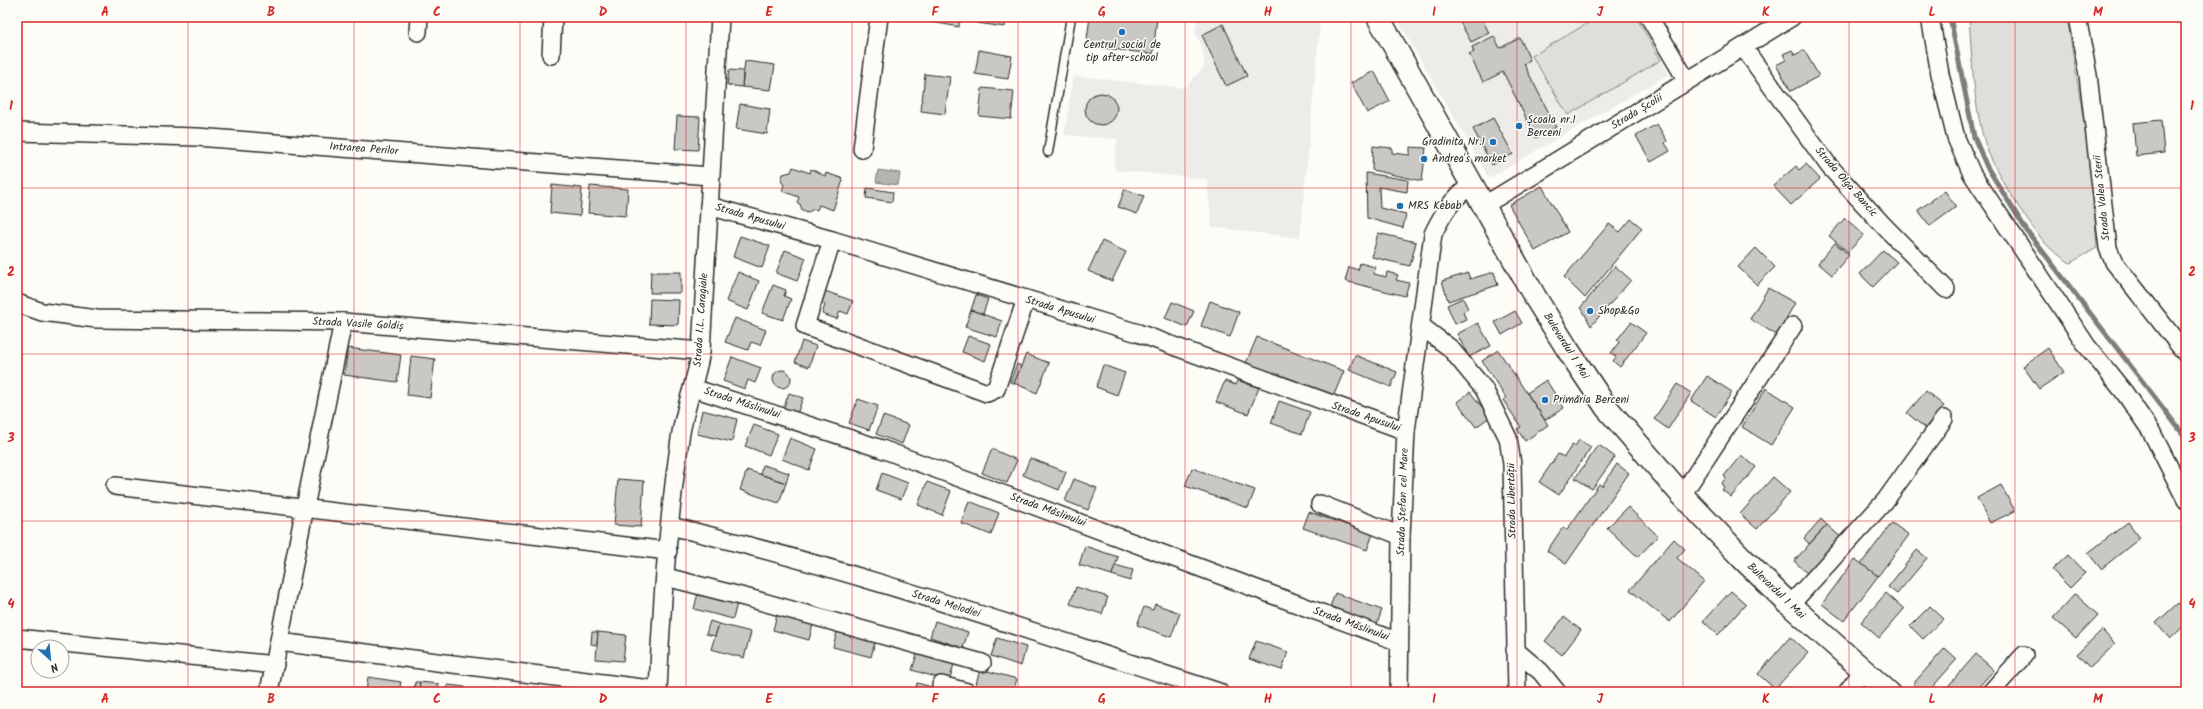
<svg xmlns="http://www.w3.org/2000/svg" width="2203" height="709" viewBox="0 0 2203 709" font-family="Kalam,sans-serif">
	<rect width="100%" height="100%" fill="#fdfcf7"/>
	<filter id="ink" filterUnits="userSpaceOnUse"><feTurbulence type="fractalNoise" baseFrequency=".025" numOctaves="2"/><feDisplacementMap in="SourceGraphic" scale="8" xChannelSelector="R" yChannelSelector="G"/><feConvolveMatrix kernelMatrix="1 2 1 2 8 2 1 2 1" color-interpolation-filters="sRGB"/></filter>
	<g filter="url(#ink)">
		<g fill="#edece8">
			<path d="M1198,17H1242L1320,22L1300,238L1212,227L1207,179L1114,170L1117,139L1064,135L1074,76L1185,88L1204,67L1203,50L1195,31Z"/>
			<path d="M1396,17H1636L1669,74L1489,178Z"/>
		</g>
		<g fill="#dfdeda" stroke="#858482">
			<path d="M1598,17H1636L1661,60L1568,115L1532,56Z"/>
			<path d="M1969,17H2067L2092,172L2097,248L2070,263C2062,257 2052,251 2046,244C2026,221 1992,169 1984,140C1973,100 1972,58 1969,17Z"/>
		</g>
		<path fill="#b5b4b1" stroke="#7e7d7b" d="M878,170L900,173L898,185L876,182Z"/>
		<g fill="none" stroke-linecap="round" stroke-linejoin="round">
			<path stroke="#7e7d7b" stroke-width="5" d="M1950,17L1974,137L1987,167L2027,231L2186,438"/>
		</g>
		<g fill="#c9c8c4" stroke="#2b2b2b">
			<path d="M928,17H960L959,27L927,21Z"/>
			<path d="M978,17H1007L1005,27L977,23Z"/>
			<path d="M1090,17L1157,18L1153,54L1086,46Z"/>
			<path d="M1457,17H1481L1489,33L1471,42Z"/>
			<path d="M1223,24L1247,76L1226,86L1202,35Z"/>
			<path d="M1494,36L1500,48L1520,38L1530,60L1524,64L1556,127L1536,138L1503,72L1483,82L1469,54L1474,52L1472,47Z"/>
			<path d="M979,50L1012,56L1008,79L975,74Z"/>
			<path d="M1792,50L1795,55L1804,50L1819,76L1791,91L1776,65L1786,60L1783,54Z"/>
			<path d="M745,61L775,65L771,90L742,87Z"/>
			<path d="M729,70L743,71L742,87L727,85Z"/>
			<path d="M1374,71L1390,101L1367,113L1351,83Z"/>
			<path d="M925,74L950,77L945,114L921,111Z"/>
			<path d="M982,88L1014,91L1011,119L979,116Z"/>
			<circle cx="1101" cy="109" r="16"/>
			<path d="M740,104L770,109L767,134L736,129Z"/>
			<path d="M677,116L700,117L698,150L675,149Z"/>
			<path d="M1493,118L1513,154L1492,165L1473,129Z"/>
			<path d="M2161,120L2164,153L2136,156L2133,123Z"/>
			<path d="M1657,124L1667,141L1665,143L1670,151L1651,162L1636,136Z"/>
			<path d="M1373,146L1392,148V153L1410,155V147L1426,148L1422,181L1372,170Z"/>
			<path d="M1806,164L1820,179L1791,205L1773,186L1796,166L1799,170Z"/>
			<path d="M793,167L810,173L811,169L825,176L826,173L841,178L843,180L833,210L819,205L817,210L814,209L808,212L802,210L800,204L797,203L799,197L782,191L784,185L781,181L783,174L791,172Z"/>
			<path d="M1366,173L1408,180L1407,192L1379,187L1380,208L1406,214L1403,228L1367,218Z"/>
			<path d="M552,185L582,188L580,216L550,213Z"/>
			<path d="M590,186L628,189L626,216L588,213Z"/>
			<path d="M1542,186L1568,232L1535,251L1509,205Z"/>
			<path d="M867,188L893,192L892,202L866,198Z"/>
			<path d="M1125,189L1144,196L1137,214L1118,207Z"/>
			<path d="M1945,191L1956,207L1930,226L1918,210Z"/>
			<path d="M1845,218L1864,235L1848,252L1829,236Z"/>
			<path d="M1631,219L1642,228L1585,298L1564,277L1609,224L1620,232Z"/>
			<path d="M1378,233L1416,242L1410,266L1372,257Z"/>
			<path d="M740,236L770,246L762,268L733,257Z"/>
			<path d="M1102,241L1126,252L1112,281L1088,271Z"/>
			<path d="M1835,243L1849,255L1832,275L1818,263Z"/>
			<path d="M1756,248L1775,267L1757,285L1738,267Z"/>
			<path d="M785,250L806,258L797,281L776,273Z"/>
			<path d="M1883,250L1897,262L1873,287L1860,274Z"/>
			<path d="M1360,263L1375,267L1374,274L1386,277L1387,272L1398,275L1396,280L1409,283L1405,296L1345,281L1349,267L1358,270Z"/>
			<path d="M1615,266L1631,280L1591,326L1581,307Z"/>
			<path d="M651,272H681V293H650Z"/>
			<path d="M738,272L759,281L748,310L726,301Z"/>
			<path d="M1494,272L1498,285L1448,301L1442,281L1468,273L1470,279Z"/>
			<path d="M773,285L786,290L784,296L791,299L783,320L762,313Z"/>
			<path d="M1768,288L1795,303L1777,335L1750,319Z"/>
			<path d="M825,291L853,301L848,314L840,311L837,319L822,314L825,305L821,304Z"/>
			<path d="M976,295L988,299L983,314L971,310Z"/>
			<path d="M1463,298L1468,309L1463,312L1466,319L1455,324L1447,305Z"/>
			<path d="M650,299L679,300L678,325L649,324Z"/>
			<path d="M1210,301L1239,312L1230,337L1201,326Z"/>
			<path d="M1172,302L1194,311L1187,327L1165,318Z"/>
			<path d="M971,310L1002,321L997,337L965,327Z"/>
			<path d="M1515,311L1522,323L1502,335L1495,322Z"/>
			<path d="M735,318L766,330L760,345L751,342L748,350L725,342Z"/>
			<path d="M1631,322L1646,333L1620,367L1613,361L1616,357L1611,353L1619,342L1617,340Z"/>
			<path d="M1478,323L1491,346L1469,357L1457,334Z"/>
			<path d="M968,336L991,344L985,361L962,352Z"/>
			<path d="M1257,337L1344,371L1333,397L1246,363Z"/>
			<path d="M802,341L816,346L809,367L795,362Z"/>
			<path d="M348,348L401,355L397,382L344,375Z"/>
			<path d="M2048,348L2064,372L2039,389L2023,366Z"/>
			<path d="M1498,350L1548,425L1525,441L1517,429L1521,427L1503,400L1506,398L1482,361Z"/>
			<path d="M1026,354L1049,363L1037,393L1014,383Z"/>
			<path d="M1355,355L1397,372L1391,387L1349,370Z"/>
			<path d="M411,356L435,359L430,398L407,395Z"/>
			<path d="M732,357L761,368L755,383L748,380L745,389L723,381Z"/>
			<path d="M1017,364L1021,366L1014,383L1010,382Z"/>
			<path d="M1103,365L1125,373L1117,395L1096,387Z"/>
			<circle cx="782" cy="379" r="9"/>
			<path d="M1707,376L1732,392L1716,417L1691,401Z"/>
			<path d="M1237,380L1259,388L1248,414L1216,402L1225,381L1236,385Z"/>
			<path d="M1546,380L1564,408L1545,420L1527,393Z"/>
			<path d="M1677,384L1691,393L1668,429L1654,419Z"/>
			<path d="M1766,388L1795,407L1771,445L1742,427Z"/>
			<path d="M1926,391L1944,406L1925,428L1907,413Z"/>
			<path d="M1470,392L1490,417L1476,427L1457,402Z"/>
			<path d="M789,393L803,398L797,414L783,409Z"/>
			<path d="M858,399L878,406L869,430L849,423Z"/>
			<path d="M1279,401L1310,412L1302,434L1271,423Z"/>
			<path d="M702,410L737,419L732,442L697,434Z"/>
			<path d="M883,416L909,425L902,444L876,434Z"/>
			<path d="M754,425L778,434L769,455L745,446Z"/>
			<path d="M790,438L817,449L809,470L782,459Z"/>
			<path d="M1579,440L1591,447L1559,495L1539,482L1558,454L1564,457L1572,445L1575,446Z"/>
			<path d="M1599,445L1615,457L1592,489L1575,478Z"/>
			<path d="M992,449L1017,460L1007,483L982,473Z"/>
			<path d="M1741,455L1756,467L1731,497L1722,490L1724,487L1721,484L1726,478L1724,476Z"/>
			<path d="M1030,458L1066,472L1059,490L1023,475Z"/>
			<path d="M1617,464L1629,473L1566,564L1547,551L1563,527L1567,530L1599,484L1602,486Z"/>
			<path d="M763,465L789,473L786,483L760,474Z"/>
			<path d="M1192,468L1255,490L1248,508L1185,486Z"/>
			<path d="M747,470L786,483L779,503L740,490Z"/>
			<path d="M882,473L908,483L901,499L876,490Z"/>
			<path d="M1773,477L1790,492L1757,529L1740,514Z"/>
			<path d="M618,479L644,481L641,527L614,525Z"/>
			<path d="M1074,479L1097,488L1088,510L1065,501Z"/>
			<path d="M927,482L951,491L942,515L918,505Z"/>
			<path d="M2001,485L2015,511L1990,523L1977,498Z"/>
			<path d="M969,501L999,513L991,535L961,523Z"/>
			<path d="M1628,507L1658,536L1638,557L1607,528Z"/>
			<path d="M1309,512L1373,534L1367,550L1303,528Z"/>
			<path d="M1821,519L1827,525L1809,544L1804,538Z"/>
			<path d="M2128,522L2140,538L2101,569L2088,553Z"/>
			<path d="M1892,523L1909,535L1878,576L1861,564Z"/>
			<path d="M1827,525L1843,539L1810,576L1794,561Z"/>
			<path d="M1674,539L1685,549L1677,558L1704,581L1670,622L1630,590Z"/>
			<path d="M1085,546L1118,557L1112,575L1079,565Z"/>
			<path d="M1917,550L1927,558L1897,594L1888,587Z"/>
			<path d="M2068,555L2085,573L2070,588L2052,570Z"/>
			<path d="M1855,559L1878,576L1844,621L1822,604Z"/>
			<path d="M1115,565L1133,570L1130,581L1112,575Z"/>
			<path d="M1076,587L1108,597L1102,614L1070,604Z"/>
			<path d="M699,589L738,599L733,619L694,609Z"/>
			<path d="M1731,591L1746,604L1718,635L1703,621Z"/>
			<path d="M1335,593L1382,610L1376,627L1329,610Z"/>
			<path d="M1886,593L1904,609L1879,638L1861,622Z"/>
			<path d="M2075,594L2098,615L2076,638L2053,618Z"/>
			<path d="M2178,603L2186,611V624L2170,639L2156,623Z"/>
			<path d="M1155,604L1180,613L1171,637L1137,625L1144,607L1153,610Z"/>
			<path d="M1930,606L1944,619L1923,639L1910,626Z"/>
			<path d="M778,610L814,620L809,640L773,630Z"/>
			<path d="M1564,617L1581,630L1562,655L1545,641Z"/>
			<path d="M710,621L719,624L715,636L706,634Z"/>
			<path d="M935,621L968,632L963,648L930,637Z"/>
			<path d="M719,624L751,632L744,658L711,649Z"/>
			<path d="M838,628L876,638L871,657L833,647Z"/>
			<path d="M2102,630L2115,644L2090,668L2077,654Z"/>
			<path d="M592,632H598L597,645L591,644Z"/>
			<path d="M598,632L626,635L623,661L596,659Z"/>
			<path d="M1790,637L1808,653L1775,689L1758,674Z"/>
			<path d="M997,638L1026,647L1021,666L991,656Z"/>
			<path d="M1256,641L1288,652L1282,670L1249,659Z"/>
			<path d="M1945,648L1957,659L1928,692H1923L1913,684Z"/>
			<path d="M918,651L955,661L949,681L912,670Z"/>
			<path d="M1976,654L1994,670L1974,692H1943Z"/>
			<path d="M980,669L1017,679L1013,692H990L975,688Z"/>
			<path d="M368,677L401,682L399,692H366Z"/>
			<path d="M415,682H420L419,692H414Z"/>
			<path d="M420,682L439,684L438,692H419Z"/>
			<path d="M917,683L947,691V692H915Z"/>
			<path d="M448,685L465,687L464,692H447Z"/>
		</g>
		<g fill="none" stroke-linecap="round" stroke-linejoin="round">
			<g stroke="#2b2b2b" stroke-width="11">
				<path id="lane" d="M1048,152L1071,17"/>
			</g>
			<g stroke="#2b2b2b" stroke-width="20">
				<g id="street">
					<path d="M1649,17L1687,81"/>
					<path d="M1930,17L1940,74L1956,138L1972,174L2087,346L2124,392L2151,431L2186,500"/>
					<path d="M2077,17L2088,75L2108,248L2114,262L2186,354"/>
					<path d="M418,32L419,17"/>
					<path d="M1743,47L1829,166L1883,225L1946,289"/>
					<path d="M551,55L553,17"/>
					<path d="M17,132L197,137L710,176"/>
					<path d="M862,149L879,17"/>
					<path d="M709,206L832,240L1138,333L1406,431"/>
					<path d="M1483,206L1792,17"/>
					<path d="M832,240L805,326L987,393L996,389L1026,299"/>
					<path d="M17,303L42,312L97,319L343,322L701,351"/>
					<path d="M1421,326L1450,348L1484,389L1508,438L1512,464L1517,692"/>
					<path d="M693,388L882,449L1399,642"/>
					<path d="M115,486L668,551"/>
					<path d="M1682,495L1793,326"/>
					<path d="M1320,504L1401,536"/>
					<path d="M670,526C857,570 1037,634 1219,692"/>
					<path d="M666,577L752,599L982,663"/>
					<path d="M1790,605L1885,501L1944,419"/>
					<path d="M17,638L275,665"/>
					<path d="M279,642L658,690"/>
					<path d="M1515,650L1541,672L1557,692"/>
					<path d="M941,685L967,692"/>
					<path d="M269,692L305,507L343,322"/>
					<path d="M658,692C661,608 668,522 680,439C684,409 696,381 701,351L720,17"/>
					<path d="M1399,692L1401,536L1406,431L1433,234C1443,213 1452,199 1471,185"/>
					<path d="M1847,692L1863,671"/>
					<path d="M1991,692L2024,655"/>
				</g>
			</g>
			<g stroke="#2b2b2b" stroke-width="25">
				<path id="secondary" d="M1378,17L1535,297L1568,350L1606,407L1682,495L1742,558L1790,605L1888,692"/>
			</g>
			<use href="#lane" stroke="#fdfcf7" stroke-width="8"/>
			<use href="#street" stroke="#fdfcf7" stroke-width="17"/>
			<use href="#secondary" stroke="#fdfcf7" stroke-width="22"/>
		</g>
	</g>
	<path fill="none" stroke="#d62828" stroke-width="1" stroke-opacity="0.55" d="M188,17V692M354,17V692M520,17V692M686,17V692M852,17V692M1018,17V692M1185,17V692M1351,17V692M1517,17V692M1683,17V692M1849,17V692M2015,17V692M17,188H2186M17,354H2186M17,521H2186"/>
	<g fill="#1f6fb2" stroke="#fdfcf7" stroke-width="1.5">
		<circle cx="1122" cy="32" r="4"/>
		<circle cx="1519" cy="126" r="4"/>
		<circle cx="1493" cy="142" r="4"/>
		<circle cx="1424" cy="159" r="4"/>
		<circle cx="1400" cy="206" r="4"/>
		<circle cx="1590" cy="311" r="4"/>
		<circle cx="1545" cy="400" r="4"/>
	</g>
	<g text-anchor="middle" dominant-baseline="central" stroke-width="3" stroke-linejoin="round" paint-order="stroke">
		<g font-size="11" fill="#2b2b2b" stroke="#fdfcf7" text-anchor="start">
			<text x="1122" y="45" text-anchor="middle">Centrul social de<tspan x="1122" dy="13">tip after-school</tspan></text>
			<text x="1527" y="120">Școala nr.1<tspan x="1527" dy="13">Berceni</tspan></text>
			<text x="1485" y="142" text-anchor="end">Gradinita Nr.1</text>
			<text x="1432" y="159">Andrea's market</text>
			<text x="1408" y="206">MRS Kebab</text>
			<text x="1598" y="311">Shop&amp;Go</text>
			<text x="1553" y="400">Primăria Berceni</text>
		</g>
		<g font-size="11" fill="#2b2b2b" stroke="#fdfcf7">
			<text transform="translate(1637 112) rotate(-31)">Strada Școlii</text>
			<text transform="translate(364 149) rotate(4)">Intrarea Perilor</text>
			<text transform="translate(1846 182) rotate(49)">Strada Olga Bancic</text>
			<text transform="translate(2102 198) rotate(-96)">Strada Valea Sterii</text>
			<text transform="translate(750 217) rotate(16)">Strada Apusului</text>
			<text transform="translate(1060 310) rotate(17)">Strada Apusului</text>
			<text transform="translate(701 320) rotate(-86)">Strada I.L. Caragiale</text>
			<text transform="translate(358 324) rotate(3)">Strada Vasile Goldiș</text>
			<text transform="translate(1566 346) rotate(58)">Bulevardul 1 Mai</text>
			<text transform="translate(742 403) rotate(18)">Strada Măslinului</text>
			<text transform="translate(1366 417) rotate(19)">Strada Apusului</text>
			<text transform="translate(1512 501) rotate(-91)">Strada Libertății</text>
			<text transform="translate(1403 502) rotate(-88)">Strada Ștefan cel Mare</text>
			<text transform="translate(1048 510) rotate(20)">Strada Măslinului</text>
			<text transform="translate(1776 591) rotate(44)">Bulevardul 1 Mai</text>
			<text transform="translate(946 604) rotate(17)">Strada Melodiei</text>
			<text transform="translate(1351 624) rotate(20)">Strada Măslinului</text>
		</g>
	</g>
	<rect width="2203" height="709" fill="none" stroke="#fdfcf7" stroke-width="44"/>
	<g transform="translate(50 659) rotate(153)"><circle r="19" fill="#fdfcf7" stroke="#a9a8a5"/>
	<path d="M0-3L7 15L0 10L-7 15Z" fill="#1f6fb2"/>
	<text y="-6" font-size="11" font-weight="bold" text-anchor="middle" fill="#2b2b2b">N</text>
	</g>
	<rect x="22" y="22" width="2159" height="665" fill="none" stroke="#d62828" stroke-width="1.5"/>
	<g font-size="13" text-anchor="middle" font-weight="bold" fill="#d62828">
		<text x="105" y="16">A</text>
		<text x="271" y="16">B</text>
		<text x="437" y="16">C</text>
		<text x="603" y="16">D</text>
		<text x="769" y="16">E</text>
		<text x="935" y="16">F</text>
		<text x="1102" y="16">G</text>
		<text x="1268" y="16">H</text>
		<text x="1434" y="16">I</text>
		<text x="1600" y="16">J</text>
		<text x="1766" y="16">K</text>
		<text x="1932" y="16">L</text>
		<text x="2098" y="16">M</text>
		<text x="11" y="110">1</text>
		<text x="2192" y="110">1</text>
		<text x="11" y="276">2</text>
		<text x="2192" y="276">2</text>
		<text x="11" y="442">3</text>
		<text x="2192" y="442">3</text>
		<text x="11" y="608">4</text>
		<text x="2192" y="608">4</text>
		<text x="105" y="703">A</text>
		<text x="271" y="703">B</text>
		<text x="437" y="703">C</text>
		<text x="603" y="703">D</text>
		<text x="769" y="703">E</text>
		<text x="935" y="703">F</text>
		<text x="1102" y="703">G</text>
		<text x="1268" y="703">H</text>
		<text x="1434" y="703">I</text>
		<text x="1600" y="703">J</text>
		<text x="1766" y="703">K</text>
		<text x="1932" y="703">L</text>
		<text x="2098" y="703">M</text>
	</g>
</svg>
